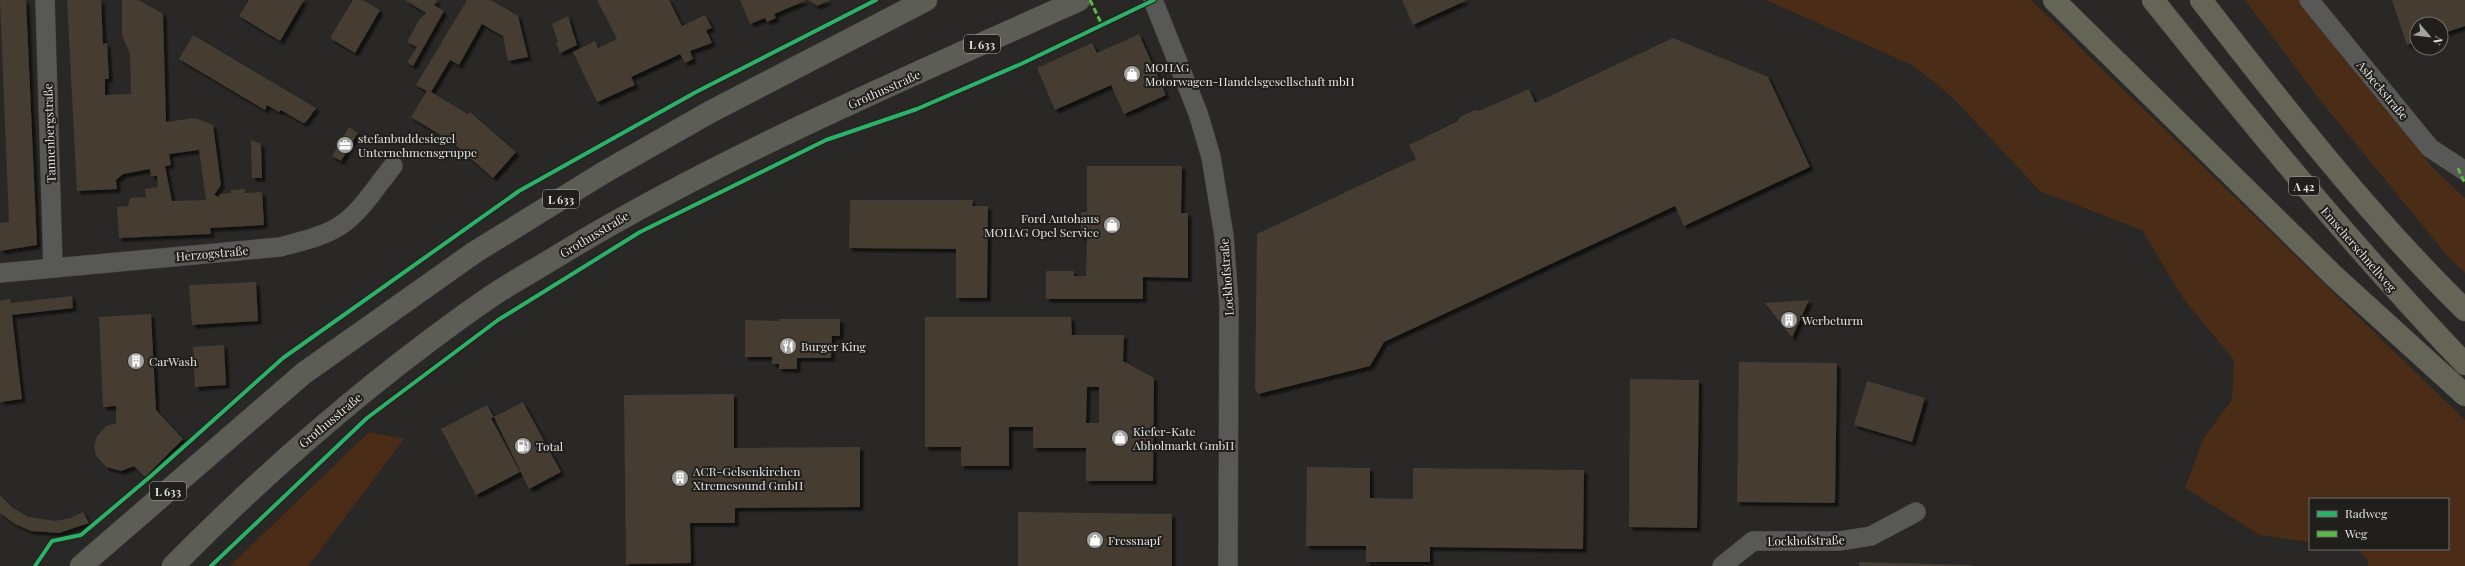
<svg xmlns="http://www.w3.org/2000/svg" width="2465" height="566" viewBox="0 0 2465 566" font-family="'Playfair Display',serif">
	<defs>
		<filter id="shadow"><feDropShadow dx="3.5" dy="3.5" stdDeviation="1" flood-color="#0009"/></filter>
	</defs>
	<rect width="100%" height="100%" fill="#292826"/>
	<g fill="#4b2c16">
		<path d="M1766,0H2031L2465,420V566H2368V560L2358,550L2354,549H2448V499H2310V542L2260,535L2185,488L2203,439L2232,400L2234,360L2183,298L2142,230L2040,191L1952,97L1914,66Z"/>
		<path d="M2245,0H2300L2435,170L2465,198V273L2450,259L2320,100Z"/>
		<path d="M369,432L404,439L308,566H230Z"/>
	</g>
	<g fill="#443d32" fill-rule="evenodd" filter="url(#shadow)">
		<path d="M0,0H26L37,245L0,251V223L9,222Z"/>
		<path d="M67,0H101L103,44L107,43L109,79H105V95L131,94L130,54L122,35V0H139L163,14L166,122L195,118L213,125L221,185L214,195L219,197L220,194L231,193V190L245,189V193L262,192L264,225L210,228L211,234L119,238L117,207L128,206L130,198L146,197L145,189L158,187L157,176H151L150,169L123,174L116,180L117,189L77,191ZM199,150L206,200L172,201L165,166L171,165L169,154Z"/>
		<path d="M249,0H304L280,41L239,16Z"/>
		<path d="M353,0H363L380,10L355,53L330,38Z"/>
		<path d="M405,0H438L434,5L444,11L413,66L407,62L417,47L407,42L419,20L426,13Z"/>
		<path d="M467,0H491L518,16L528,57L508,61L503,36L482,24L459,65L450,60L431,92L468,114L470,112L516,152L493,178L452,142L411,117L427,91L416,85Z"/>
		<path d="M597,0H669L682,26L705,15L712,28L706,30L712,43L690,51L693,59L685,63L680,54L631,77L635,85L597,102L573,52L595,41L598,48L617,39Z"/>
		<path d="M740,0H805V1L774,14L776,18L767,22L765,18L750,24Z"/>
		<path d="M808,0H831L817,6Z"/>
		<path d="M1402,0H1467L1413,25Z"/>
		<path d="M2392,0H2465V26L2441,34V24H2417V42L2407,45Z"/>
		<path d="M568,16L577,45L560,53L556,43L558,42L552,24Z"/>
		<path d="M1139,34L1166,95L1124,114L1111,85L1055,110L1037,68L1092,43L1097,53Z"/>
		<path d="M193,35L316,108L306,122L303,123L281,110L279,112L267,105L265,110L179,59Z"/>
		<path d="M1673,38L1768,77L1810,167L1684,226L1675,206L1384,342L1370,366L1258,394L1255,389L1257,234L1416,159L1409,145L1458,121L1460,117L1475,110L1479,111L1529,89L1535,103Z"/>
		<path d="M349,127L358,133L341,161L332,156Z"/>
		<path d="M251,140L261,144L262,178H252Z"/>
		<path d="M1087,166H1182L1181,213H1188V278L1143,277V299H1046V271H1074V276H1086L1087,237L1081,238V212H1087Z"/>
		<path d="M850,200H973L972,206H988L987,298H956V249L849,248Z"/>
		<path d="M256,282L258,321L192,325L189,285Z"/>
		<path d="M72,296L73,308L12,315L22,399L0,402V301L10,299L11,303Z"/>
		<path d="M1809,300L1792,338L1765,303Z"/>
		<path d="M151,314L156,410L183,439L145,477L134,466L121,471L106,467L96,456L94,447L97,436L106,426L116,423V406L103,407L99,317Z"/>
		<path d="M925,317H1071L1072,335H1124L1123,361L1154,378L1153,481H1086V448H1033V427H1009V466H961V447H925ZM1087,387H1099V423H1086Z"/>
		<path d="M779,319H840V336H832L831,358H797V369H779V364H772V357H745V320L779,321Z"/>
		<path d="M224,345L226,385L195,387L193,347Z"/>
		<path d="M1739,362L1837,363L1835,503L1737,502Z"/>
		<path d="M1630,379L1699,380L1697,528L1629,527Z"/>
		<path d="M1867,381L1925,398L1912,442L1854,425Z"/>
		<path d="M734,394V448L860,447V507L735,508V523H690L691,563L626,564L624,395Z"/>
		<path d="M523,402L561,472L529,489L494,417Z"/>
		<path d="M487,405L494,417L491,418L520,472L476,495L441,429Z"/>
		<path d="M1307,467L1370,468V498L1413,499V468L1584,470L1583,549L1430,547V562H1366V546H1306Z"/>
		<path d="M0,495L12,507L28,517L55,521L71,518L83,512L89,523L59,533L31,531L15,524L0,513Z"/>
		<path d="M1018,512L1172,514V566H1018Z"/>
		<path d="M1859,562L1972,565V566H1859Z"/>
	</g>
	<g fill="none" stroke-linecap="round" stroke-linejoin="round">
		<g stroke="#444341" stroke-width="20">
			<g id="minor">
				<path d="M45,0L53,267"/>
				<path d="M1153,0L1198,113L1211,157L1224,236L1229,303L1228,566"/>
				<path d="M2309,0L2430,148L2465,171"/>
				<path d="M0,273L280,247C301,241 323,237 341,225C362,211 377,185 393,166"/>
				<path d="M1722,566L1753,541H1840L1871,536L1916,512"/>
			</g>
		</g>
		<g stroke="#444341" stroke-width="23">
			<g id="primary">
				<path d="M81,566L304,373L475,252L603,173L710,112L926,0"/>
				<path d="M173,566C271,467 376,376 490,297C514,281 540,267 564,252C728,153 905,79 1079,0"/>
			</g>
		</g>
		<g stroke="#444341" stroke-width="23">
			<g id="motorway">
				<path d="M2054,0L2334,276L2465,395"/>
				<path d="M2153,0C2253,125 2354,248 2465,364"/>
				<path d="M2201,0C2284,107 2368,215 2465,310"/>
			</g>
		</g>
		<use href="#minor" stroke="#585857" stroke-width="19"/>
		<use href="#primary" stroke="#5c5d54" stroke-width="22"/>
		<use href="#motorway" stroke="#646457" stroke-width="22"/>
		<g stroke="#58b947" stroke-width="3" stroke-dasharray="6 3" stroke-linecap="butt">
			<path d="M1090,0L1102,25"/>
			<path d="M2458,168L2465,184"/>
		</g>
		<g stroke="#201f1b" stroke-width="6">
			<g id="cycleway">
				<path d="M35,566L52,541L81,535L151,476L283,358L519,191L696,92L876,0"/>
				<path d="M211,566L367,418L498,320L640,232L826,140L917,109L1021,64L1154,0"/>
			</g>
		</g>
		<use href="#cycleway" stroke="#2db169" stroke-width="4"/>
	</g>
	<defs>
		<g id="shop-disc" transform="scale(0.9)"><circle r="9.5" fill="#a3a2a0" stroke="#201f1b"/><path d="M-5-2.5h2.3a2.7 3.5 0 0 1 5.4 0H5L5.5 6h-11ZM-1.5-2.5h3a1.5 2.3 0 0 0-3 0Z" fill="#fff"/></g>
		<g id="office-disc" transform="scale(0.9)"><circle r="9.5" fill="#a3a2a0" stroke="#201f1b"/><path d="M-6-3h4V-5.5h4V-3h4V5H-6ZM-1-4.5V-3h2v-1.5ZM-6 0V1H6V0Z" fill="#fff"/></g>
		<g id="building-disc" transform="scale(0.9)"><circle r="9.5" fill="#a3a2a0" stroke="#201f1b"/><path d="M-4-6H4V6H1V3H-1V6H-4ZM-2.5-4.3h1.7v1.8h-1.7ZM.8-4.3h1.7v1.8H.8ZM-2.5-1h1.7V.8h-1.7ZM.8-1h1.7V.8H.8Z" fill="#fff"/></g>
		<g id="restaurant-disc" transform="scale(0.9)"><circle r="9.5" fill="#a3a2a0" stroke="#201f1b"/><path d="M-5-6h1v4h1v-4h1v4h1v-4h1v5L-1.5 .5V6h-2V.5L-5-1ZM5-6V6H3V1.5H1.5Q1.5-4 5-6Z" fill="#fff"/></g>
		<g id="fuel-disc" transform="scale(0.9)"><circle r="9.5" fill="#a3a2a0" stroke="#201f1b"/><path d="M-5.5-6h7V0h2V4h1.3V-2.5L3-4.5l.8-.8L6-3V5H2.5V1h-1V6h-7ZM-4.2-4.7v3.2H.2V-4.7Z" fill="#fff"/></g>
	</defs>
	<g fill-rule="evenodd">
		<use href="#shop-disc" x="1132" y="74"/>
		<use href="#office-disc" x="345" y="145"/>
		<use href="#shop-disc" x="1112" y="225"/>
		<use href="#building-disc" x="1789" y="320"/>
		<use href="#restaurant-disc" x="788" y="346"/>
		<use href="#building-disc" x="136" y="361"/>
		<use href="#shop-disc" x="1120" y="438"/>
		<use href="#fuel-disc" x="523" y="446"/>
		<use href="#building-disc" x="680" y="478"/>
		<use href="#shop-disc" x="1095" y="540"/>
	</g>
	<g text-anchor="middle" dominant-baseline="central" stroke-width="4" stroke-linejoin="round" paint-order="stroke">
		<g fill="#201f1b" stroke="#aaa9a6" stroke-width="1">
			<rect x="964" y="35" width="36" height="18" rx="3"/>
			<rect x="2289" y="177" width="30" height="18" rx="3"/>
			<rect x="543" y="190" width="36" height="18" rx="3"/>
			<rect x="150" y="482" width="36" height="18" rx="3"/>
		</g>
		<g font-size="11" font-weight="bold" fill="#e5e4e2">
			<text x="982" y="44">L 633</text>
			<text x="2304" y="186">A 42</text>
			<text x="561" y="199">L 633</text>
			<text x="168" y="491">L 633</text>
		</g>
		<g font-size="12" fill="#e5e4e2" stroke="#201f1b" text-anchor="start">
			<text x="1145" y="67">MOHAG<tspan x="1145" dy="14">Motorwagen-Handelsgesellschaft mbH</tspan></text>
			<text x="358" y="138">stefanbuddesiegel<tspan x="358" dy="14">Unternehmensgruppe</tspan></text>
			<text x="1099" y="218" text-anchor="end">Ford Autohaus<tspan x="1099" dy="14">MOHAG Opel Service</tspan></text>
			<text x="1802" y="320">Werbeturm</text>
			<text x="801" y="346">Burger King</text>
			<text x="149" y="361">CarWash</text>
			<text x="1133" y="431">Kiefer-Kate<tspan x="1133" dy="14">Abholmarkt GmbH</tspan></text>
			<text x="536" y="446">Total</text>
			<text x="693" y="471">ACR-Gelsenkirchen<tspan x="693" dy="14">Xtremesound GmbH</tspan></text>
			<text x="1108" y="540">Fressnapf</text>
		</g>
		<g font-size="12" fill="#e5e4e2" stroke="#201f1b">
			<text transform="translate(884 89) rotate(-24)">Grothusstraße</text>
			<text transform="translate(2383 90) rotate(50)">Asbeckstraße</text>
			<text transform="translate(49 133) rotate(-92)">Tannenbergstraße</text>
			<text transform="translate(594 234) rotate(-31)">Grothusstraße</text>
			<text transform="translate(2359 249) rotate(49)">Emscherschnellweg</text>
			<text transform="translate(212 253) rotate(-5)">Herzogstraße</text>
			<text transform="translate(1226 277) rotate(-94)">Lockhofstraße</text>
			<text transform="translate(330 420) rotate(-40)">Grothusstraße</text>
			<text transform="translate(1806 540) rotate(-1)">Lockhofstraße</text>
		</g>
	</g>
	<rect x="2309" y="498" width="140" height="52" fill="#201f1b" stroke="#6f6e6b"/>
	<rect x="2317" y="511" width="20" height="6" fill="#2db169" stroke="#6f6e6b"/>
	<text x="2345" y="518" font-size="12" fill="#e5e4e2">Radweg</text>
	<rect x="2317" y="531" width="20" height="6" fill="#58b947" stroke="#6f6e6b"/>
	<text x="2345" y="538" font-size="12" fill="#e5e4e2">Weg</text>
	<g transform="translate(2429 36) rotate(118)"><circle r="19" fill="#201f1b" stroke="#6f6e6b"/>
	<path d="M0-3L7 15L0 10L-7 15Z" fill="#a3a2a0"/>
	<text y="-6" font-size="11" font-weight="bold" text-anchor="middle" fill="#e5e4e2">N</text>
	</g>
</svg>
